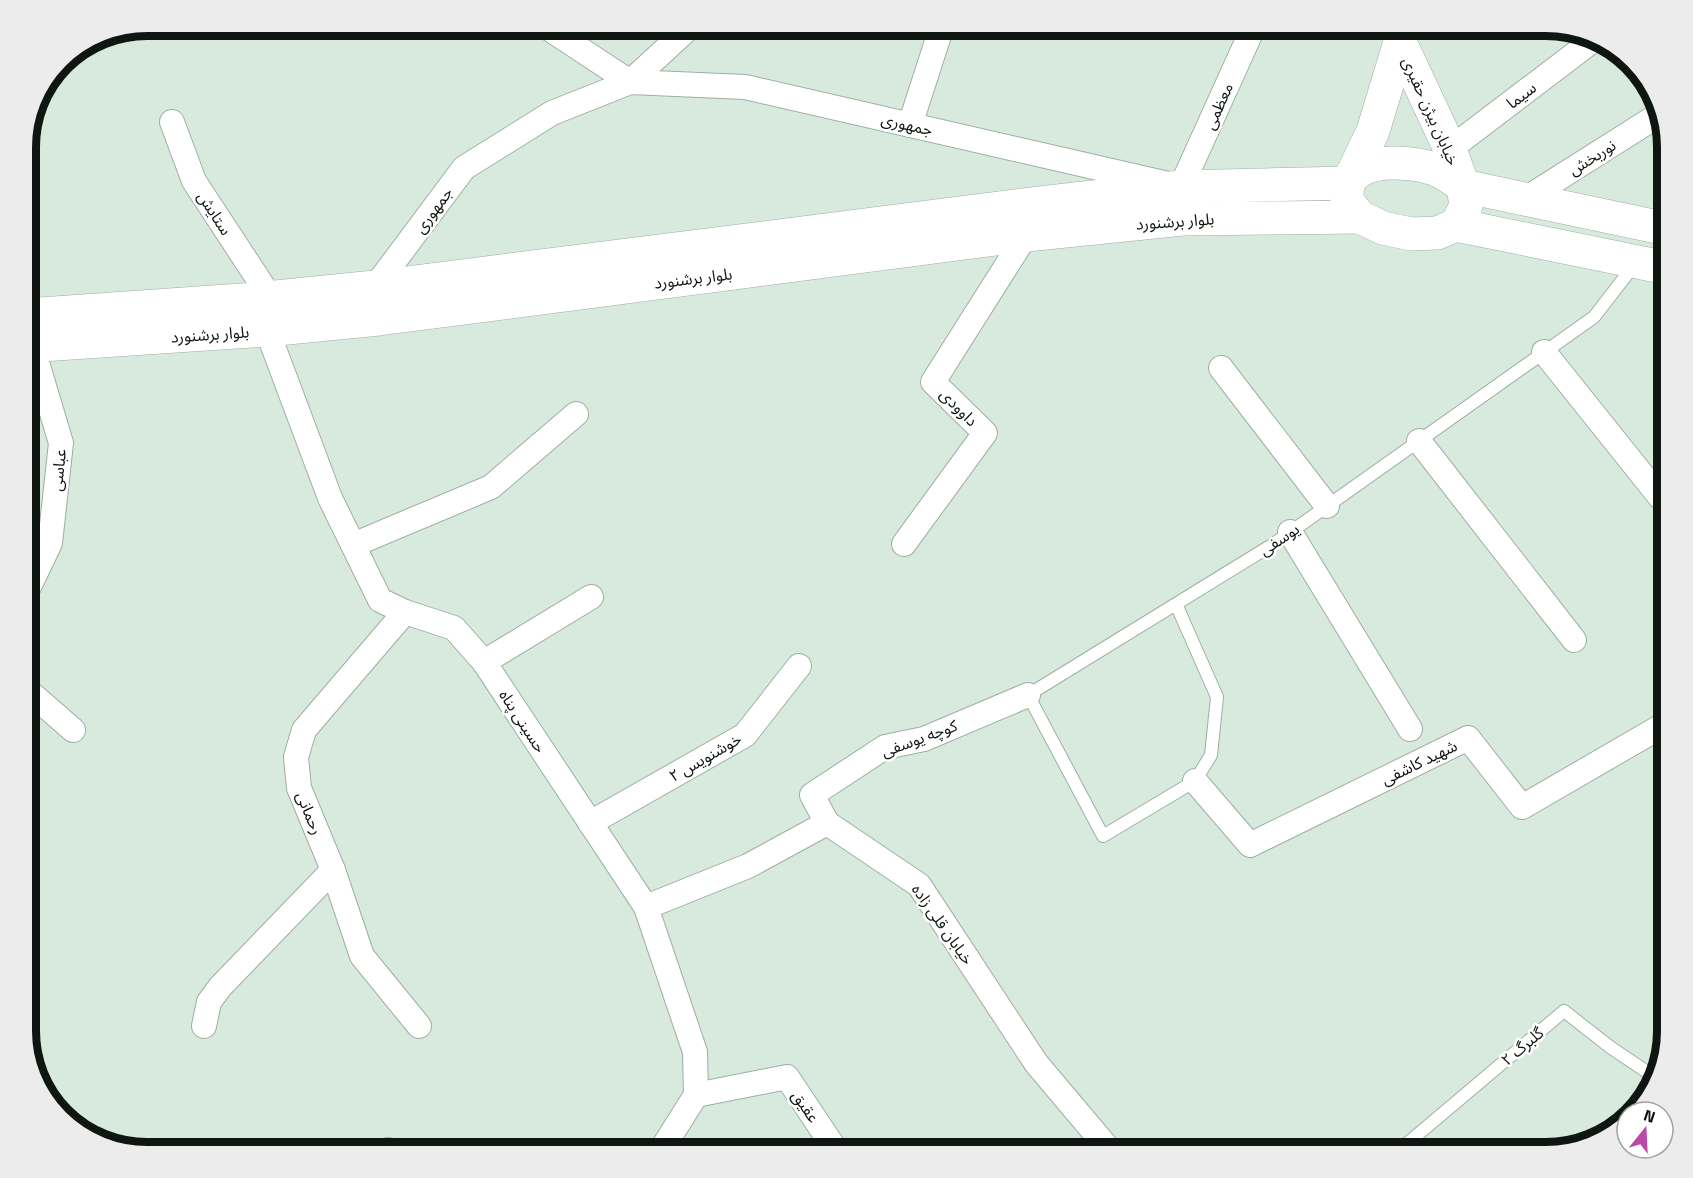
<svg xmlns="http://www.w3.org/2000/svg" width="1693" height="1178" viewBox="0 0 1693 1178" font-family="'Titillium Web','Noto Sans Arabic',sans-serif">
	<rect width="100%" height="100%" fill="#d8eadd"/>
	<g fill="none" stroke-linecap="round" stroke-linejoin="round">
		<g stroke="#9eafa2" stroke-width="14">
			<g id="lane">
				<path d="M1176,604L1217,697L1211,755L1195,781L1103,836L1028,695L1275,543L1594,317L1635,264"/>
				<path d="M1397,1152L1564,1011L1610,1047L1653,1076"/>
			</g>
		</g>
		<g stroke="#9eafa2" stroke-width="26">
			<g id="street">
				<path d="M545,26L630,82"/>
				<path d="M630,82L691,26"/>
				<path d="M172,122L194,181L270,297"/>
				<path d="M910,125L942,26"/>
				<path d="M1450,149L1592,41"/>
				<path d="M1524,200L1660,114"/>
				<path d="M375,287L464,168L552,113L630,82L745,87L1181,187L1254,26"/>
				<path d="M267,330L330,498L380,600L405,612L454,628L484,662L646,907L695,1052L696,1095L660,1152"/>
				<path d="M1544,352L1660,497"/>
				<path d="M1221,368L1327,506"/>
				<path d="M1419,441L1574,640"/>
				<path d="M1290,532L1410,729"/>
				<path d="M904,544L985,433L933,382L1026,235"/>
				<path d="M353,545L491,487L576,414"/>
				<path d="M26,593L50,543L61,443L32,346"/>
				<path d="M405,612L304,730L296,757L299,788L333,870L362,956L419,1026"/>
				<path d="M484,662L591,597"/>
				<path d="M26,689L73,730"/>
				<path d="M1028,695L924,739L885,747L812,795L827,823L919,885L1036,1063L1111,1152"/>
				<path d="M1195,781L1250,845L1468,738L1522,807L1667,723"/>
				<path d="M590,823L745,735L799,666"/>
				<path d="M646,907L748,866L827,823"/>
				<path d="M204,1026L209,1002L220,987L333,870"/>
				<path d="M696,1095L787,1077L837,1152"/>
				<path d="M388,1150L392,1152"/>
			</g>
		</g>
		<g stroke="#9eafa2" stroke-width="34">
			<g id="secondary">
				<path d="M1400,42L1450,149L1463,186L1466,206L1456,225L1437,233L1411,234L1383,228L1360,217L1347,201C1347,195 1347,187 1349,182C1363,156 1416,161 1439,171C1447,175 1455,181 1463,186L1667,229"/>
				<path d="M1456,225L1667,268"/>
				<path d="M26,315L256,299L375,287L1047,202L1181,187L1348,183L1373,131L1400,42V26"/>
				<path d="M26,346L267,330L379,319L1026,235L1183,219L1360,217"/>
			</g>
		</g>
		<use href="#lane" stroke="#fff" stroke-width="12"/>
		<use href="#street" stroke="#fff" stroke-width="24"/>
		<use href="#secondary" stroke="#fff" stroke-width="33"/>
	</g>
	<g text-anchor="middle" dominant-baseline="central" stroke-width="5" stroke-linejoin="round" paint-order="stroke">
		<g font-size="16" fill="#0f1611" stroke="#fff">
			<text transform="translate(1521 95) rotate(-37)">سیما</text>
			<text transform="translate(1218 106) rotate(-66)">معظمی</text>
			<text transform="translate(1431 111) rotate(66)">خیابان بیژن حقیری</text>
			<text transform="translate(907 124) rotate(13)">جمهوری</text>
			<text transform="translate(1592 157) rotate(-32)">نوربخش</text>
			<text transform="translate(433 210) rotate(-54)">جمهوری</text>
			<text transform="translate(215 213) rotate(57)">ستایش</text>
			<text transform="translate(1175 221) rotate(-4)">بلوار برشنورد</text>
			<text transform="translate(693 278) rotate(-7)">بلوار برشنورد</text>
			<text transform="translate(210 334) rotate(-4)">بلوار برشنورد</text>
			<text transform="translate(959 407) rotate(45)">داوودی</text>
			<text transform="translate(58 470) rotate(-84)">عباسی</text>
			<text transform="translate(1279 539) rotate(-34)">یوسفی</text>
			<text transform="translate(523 721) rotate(57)">حسینی پناه</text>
			<text transform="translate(919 738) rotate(-20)">کوچه یوسفی</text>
			<text transform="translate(705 757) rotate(-30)">خوشنویس ۲</text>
			<text transform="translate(1419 762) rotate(-26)">شهید کاشفی</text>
			<text transform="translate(310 813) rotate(68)">رحمانی</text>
			<text transform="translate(943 924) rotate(55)">خیابان قلی زاده</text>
			<text transform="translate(1522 1046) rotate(-40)">گلبرگ ۲</text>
			<text transform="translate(806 1106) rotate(56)">عقیق</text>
		</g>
	</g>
	<path d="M0 0H1693V1178H0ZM147 36H1546A111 111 0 0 1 1657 147V1031A111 111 0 0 1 1546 1142H147A111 111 0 0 1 36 1031V147A111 111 0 0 1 147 36Z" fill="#ececec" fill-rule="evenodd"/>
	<path fill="none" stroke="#0f1611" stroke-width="8" d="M147 36H1546A111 111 0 0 1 1657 147V1031A111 111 0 0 1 1546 1142H147A111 111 0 0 1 36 1031V147A111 111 0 0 1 147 36Z"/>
	<g transform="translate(1645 1130) rotate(18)"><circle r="28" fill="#ffffff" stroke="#9fa2a0" stroke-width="1.5"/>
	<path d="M0-4.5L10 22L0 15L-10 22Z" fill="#bb4aa7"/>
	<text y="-9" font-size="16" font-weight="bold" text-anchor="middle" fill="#0f1611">N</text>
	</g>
</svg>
